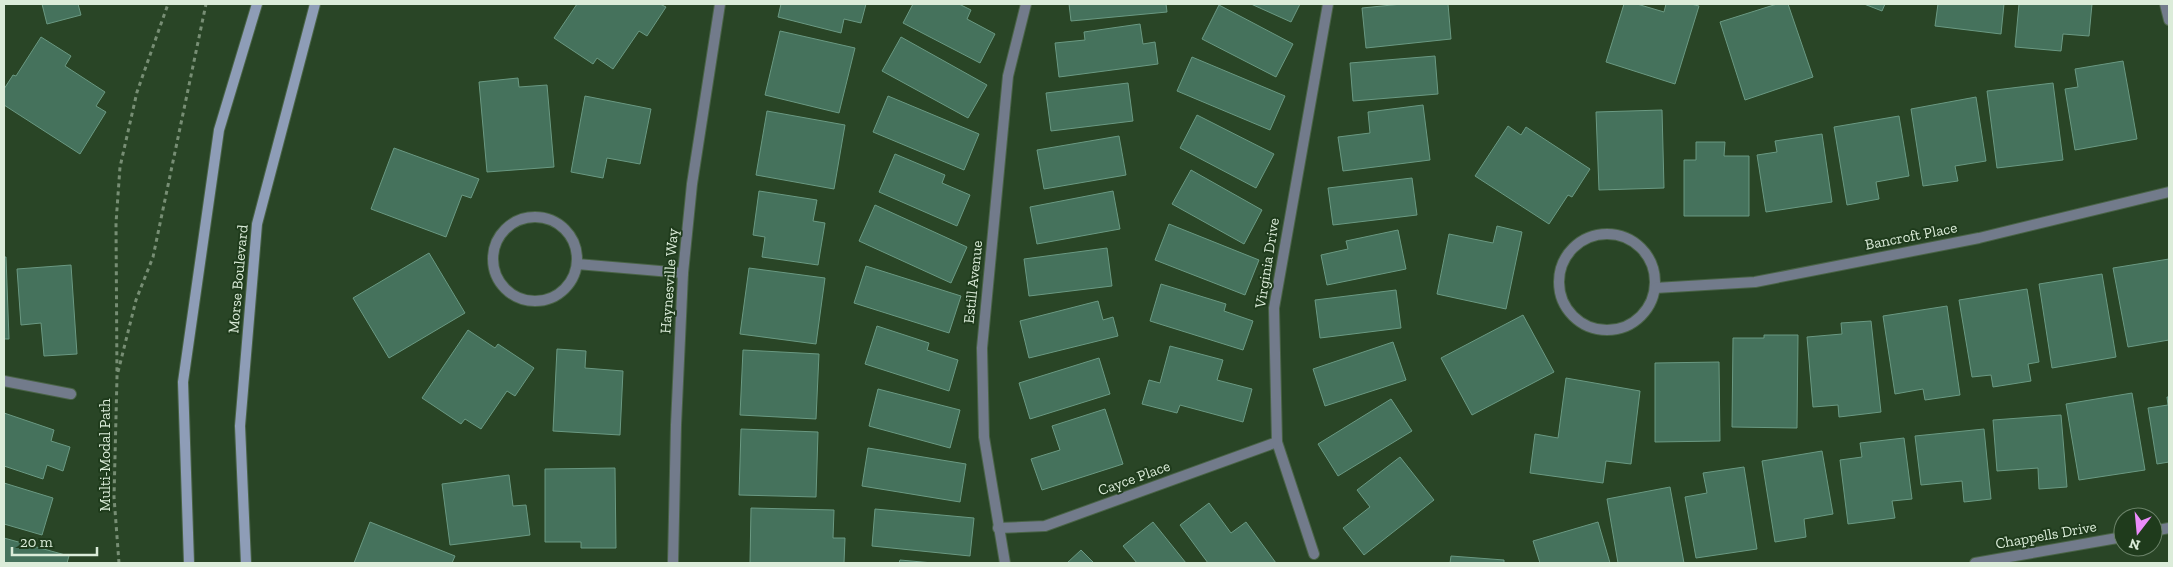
<svg xmlns="http://www.w3.org/2000/svg" width="2173" height="567" viewBox="0 0 2173 567" font-family="'Zilla Slab',serif">
	<rect width="100%" height="100%" fill="#294526"/>
	<g fill="#45725c" stroke="#6a9982">
		<path d="M42,4H78L81,15L47,24Z"/>
		<path d="M577,4H660L666,7L647,36L639,31L613,69L597,58L593,64L554,38Z"/>
		<path d="M781,4H866L861,23L844,19L841,33L778,17Z"/>
		<path d="M913,4H959L971,10L967,19L995,34L980,63L903,23Z"/>
		<path d="M1069,4H1166L1167,12L1071,21Z"/>
		<path d="M1251,4H1300L1291,22Z"/>
		<path d="M1402,4H1448L1451,39L1366,48L1362,8Z"/>
		<path d="M1624,4H1637L1664,12L1666,4H1691L1699,6L1675,84L1606,62Z"/>
		<path d="M1777,4H1788L1813,77L1745,100L1720,22Z"/>
		<path d="M1864,4H1885L1882,11Z"/>
		<path d="M1938,4H2004L2001,34L1935,26Z"/>
		<path d="M2019,4H2092L2089,36L2063,34L2061,51L2015,47Z"/>
		<path d="M1219,5L1293,44L1276,77L1202,39Z"/>
		<path d="M1140,24L1143,44L1155,42L1158,64L1059,77L1055,43L1085,40L1084,32Z"/>
		<path d="M780,31L855,48L839,113L765,95Z"/>
		<path d="M41,37L71,56L65,66L105,92L96,106L106,112L80,154L4,105V89L13,75L16,76Z"/>
		<path d="M901,37L987,85L968,118L882,71Z"/>
		<path d="M1435,56L1438,94L1353,101L1350,63Z"/>
		<path d="M1192,57L1285,96L1270,130L1177,91Z"/>
		<path d="M2123,61L2137,139L2075,150L2065,89L2078,87L2075,69Z"/>
		<path d="M518,78L519,87L547,85L554,167L487,172L479,82Z"/>
		<path d="M1128,83L1133,121L1051,131L1046,93Z"/>
		<path d="M2053,83L2063,160L1997,168L1987,91Z"/>
		<path d="M585,96L651,109L640,164L607,158L603,178L571,172Z"/>
		<path d="M888,96L979,134L964,170L873,132Z"/>
		<path d="M1976,97L1986,161L1955,166L1958,181L1923,186L1911,109Z"/>
		<path d="M1423,105L1430,160L1343,171L1338,137L1370,133L1368,112Z"/>
		<path d="M1662,110L1664,188L1599,190L1596,112Z"/>
		<path d="M767,111L845,125L834,189L756,175Z"/>
		<path d="M1197,115L1274,154L1256,188L1180,148Z"/>
		<path d="M1899,116L1909,176L1876,182L1879,199L1847,205L1834,127Z"/>
		<path d="M1508,126L1521,135L1526,127L1590,169L1572,197L1568,195L1549,224L1475,176Z"/>
		<path d="M1822,134L1832,202L1766,212L1757,155L1777,152L1775,141Z"/>
		<path d="M1119,136L1126,175L1044,189L1037,150Z"/>
		<path d="M1696,142H1725L1724,156H1749V216H1684V160H1696Z"/>
		<path d="M394,148L479,179L471,198L462,195L446,237L371,209Z"/>
		<path d="M895,154L945,175L942,183L970,195L957,226L879,192Z"/>
		<path d="M1191,170L1262,210L1244,244L1172,204Z"/>
		<path d="M1412,178L1417,215L1333,225L1328,188Z"/>
		<path d="M759,191L817,200L813,221L825,223L818,265L762,257L765,237L753,235Z"/>
		<path d="M1113,191L1120,229L1037,244L1030,207Z"/>
		<path d="M875,205L967,247L951,283L859,241Z"/>
		<path d="M1169,224L1259,260L1245,295L1155,260Z"/>
		<path d="M1497,226L1522,232L1506,309L1437,294L1449,234L1493,243Z"/>
		<path d="M1398,230L1406,269L1327,285L1321,255L1348,249L1346,241Z"/>
		<path d="M1107,248L1112,286L1029,296L1024,259Z"/>
		<path d="M429,253L465,313L389,358L353,298Z"/>
		<path d="M4,257H6L9,339H4Z"/>
		<path d="M2169,259V340L2128,347L2113,268Z"/>
		<path d="M71,265L77,354L44,356L41,323L21,325L17,269Z"/>
		<path d="M866,266L961,296L949,333L854,303Z"/>
		<path d="M749,268L825,278L816,344L740,334Z"/>
		<path d="M2102,274L2116,357L2052,368L2039,284Z"/>
		<path d="M1161,284L1226,304L1224,311L1253,321L1243,350L1150,321Z"/>
		<path d="M2027,289L2039,362L2028,364L2031,381L1993,387L1991,375L1972,377L1959,300Z"/>
		<path d="M1396,290L1401,328L1320,338L1315,300Z"/>
		<path d="M1098,301L1103,320L1113,317L1118,336L1029,358L1020,321Z"/>
		<path d="M1947,306L1960,395L1925,400L1923,389L1895,394L1883,316Z"/>
		<path d="M1523,315L1554,372L1472,415L1441,358Z"/>
		<path d="M1871,321L1881,412L1839,417L1838,405L1813,407L1807,337L1842,334L1841,323Z"/>
		<path d="M877,326L929,343L927,350L958,360L949,391L865,364Z"/>
		<path d="M468,330L495,348L498,344L534,368L515,396L507,391L481,429L465,419L461,424L422,398Z"/>
		<path d="M1764,335H1798L1797,428L1732,427L1733,338H1764Z"/>
		<path d="M1393,342L1406,380L1325,406L1313,369Z"/>
		<path d="M1170,346L1223,360L1217,380L1252,389L1243,422L1180,405L1177,413L1142,404L1149,380L1160,383Z"/>
		<path d="M557,349L586,351L585,368L623,371L620,435L553,431Z"/>
		<path d="M743,350L819,354L816,419L740,415Z"/>
		<path d="M1099,358L1110,394L1030,419L1019,383Z"/>
		<path d="M1719,362L1720,441L1655,442V363Z"/>
		<path d="M1566,378L1640,391L1631,464L1606,461L1603,483L1530,473L1535,434L1558,438Z"/>
		<path d="M878,389L960,410L950,448L869,426Z"/>
		<path d="M2132,393L2145,470L2079,480L2066,404Z"/>
		<path d="M2167,397H2169V462L2157,464L2148,408L2168,405Z"/>
		<path d="M1391,399L1412,431L1338,476L1318,444Z"/>
		<path d="M1105,409L1123,464L1042,490L1031,459L1060,450L1052,426Z"/>
		<path d="M4,413L54,430L51,441L70,447L63,471L47,465L43,479L4,466Z"/>
		<path d="M2061,415L2067,487L2039,489L2038,468L1997,471L1993,420Z"/>
		<path d="M741,429L818,432L816,497L739,495Z"/>
		<path d="M1984,429L1991,499L1964,502L1962,481L1921,485L1915,436Z"/>
		<path d="M1904,438L1912,499L1892,501L1895,518L1848,524L1840,460L1862,457L1860,443Z"/>
		<path d="M868,448L966,464L960,502L862,486Z"/>
		<path d="M1822,451L1833,514L1804,519L1806,537L1775,542L1762,461Z"/>
		<path d="M1400,457L1434,500L1364,555L1343,528L1370,507L1357,490Z"/>
		<path d="M1744,467L1757,549L1696,558L1685,497L1707,493L1703,473Z"/>
		<path d="M615,468L616,548H581V542H545V469Z"/>
		<path d="M509,475L513,506L526,505L530,535L450,545L442,484Z"/>
		<path d="M4,483L53,498L42,535L4,524Z"/>
		<path d="M1670,487L1684,563H1618L1607,499Z"/>
		<path d="M1209,503L1231,533L1246,522L1276,563H1208L1180,525Z"/>
		<path d="M751,508L834,510L833,538H845L844,563H750Z"/>
		<path d="M875,509L974,518L970,556L872,546Z"/>
		<path d="M370,522L455,556L452,563H354Z"/>
		<path d="M1153,522L1186,563H1137L1123,546Z"/>
		<path d="M1598,522L1610,563H1540L1533,541Z"/>
		<path d="M4,538L69,556L67,563H4Z"/>
		<path d="M1081,550L1094,563H1067Z"/>
		<path d="M1451,556L1504,560V563H1450Z"/>
		<path d="M900,560L933,563H899Z"/>
	</g>
	<g fill="none" stroke-linecap="round" stroke-linejoin="round">
		<g stroke="#496346" stroke-width="12">
			<g id="street">
				<path d="M2165,4L2169,20"/>
				<circle cx="535" cy="259" r="42"/>
				<circle cx="1607" cy="282" r="48"/>
				<path d="M577,264L683,273"/>
				<path d="M1655,288L1755,282L1979,238L2169,192"/>
				<path d="M4,381L71,394"/>
				<path d="M998,528L1045,526L1277,442"/>
				<path d="M2153,531L2169,528"/>
				<path d="M1314,554L1277,442L1274,308L1328,4"/>
				<path d="M673,563L676,425L683,273L692,184L720,4"/>
				<path d="M1005,563L984,437L982,348L1008,76L1026,4"/>
				<path d="M1975,563L2123,537"/>
			</g>
		</g>
		<g stroke="#496346" stroke-width="12">
			<g id="secondary">
				<path d="M189,563L183,382L219,130L257,4"/>
				<path d="M246,563L240,426L257,224L315,4"/>
			</g>
		</g>
		<g stroke="#778e74" stroke-width="3" stroke-dasharray="4 4" stroke-linecap="butt">
			<path d="M118,372L136,300L153,257L206,4"/>
			<path d="M119,563L114,497L117,377L116,223L120,167L137,92L168,4"/>
		</g>
		<use href="#street" stroke="#727b8b" stroke-width="10"/>
		<use href="#secondary" stroke="#8e9db7" stroke-width="10"/>
	</g>
	<g text-anchor="middle" dominant-baseline="central" stroke-width="4" stroke-linejoin="round" paint-order="stroke">
		<g font-size="15" fill="#dbecd9" stroke="#1f3b1c">
			<text transform="translate(1911 236) rotate(-11)">Bancroft Place</text>
			<text transform="translate(1267 263) rotate(-81)">Virginia Drive</text>
			<text transform="translate(238 279) rotate(-85)">Morse Boulevard</text>
			<text transform="translate(669 281) rotate(-86)">Haynesville Way</text>
			<text transform="translate(973 282) rotate(-84)">Estill Avenue</text>
			<text transform="translate(105 455) rotate(-90)">Multi-Modal Path</text>
			<text transform="translate(1134 478) rotate(-20)">Cayce Place</text>
			<text transform="translate(2046 535) rotate(-10)">Chappells Drive</text>
		</g>
	</g>
	<rect width="2173" height="567" fill="none" stroke="#dbecd9" stroke-width="10"/>
	<g transform="translate(2138 532) rotate(196)"><circle r="24" fill="#1f3b1c" stroke="#6a8268"/>
	<path d="M0-4L9 19L0 12L-9 19Z" fill="#ec8cfb"/>
	<text y="-8" font-size="14" font-weight="bold" text-anchor="middle" fill="#dbecd9">N</text>
	</g>
	<path d="M12 547v8h85v-8" fill="none" stroke="#dbecd9" stroke-width="2.5"/>
	<text x="20" y="547" font-size="15" fill="#dbecd9" stroke="#1f3b1c" stroke-width="4" paint-order="stroke">20 m</text>
</svg>
